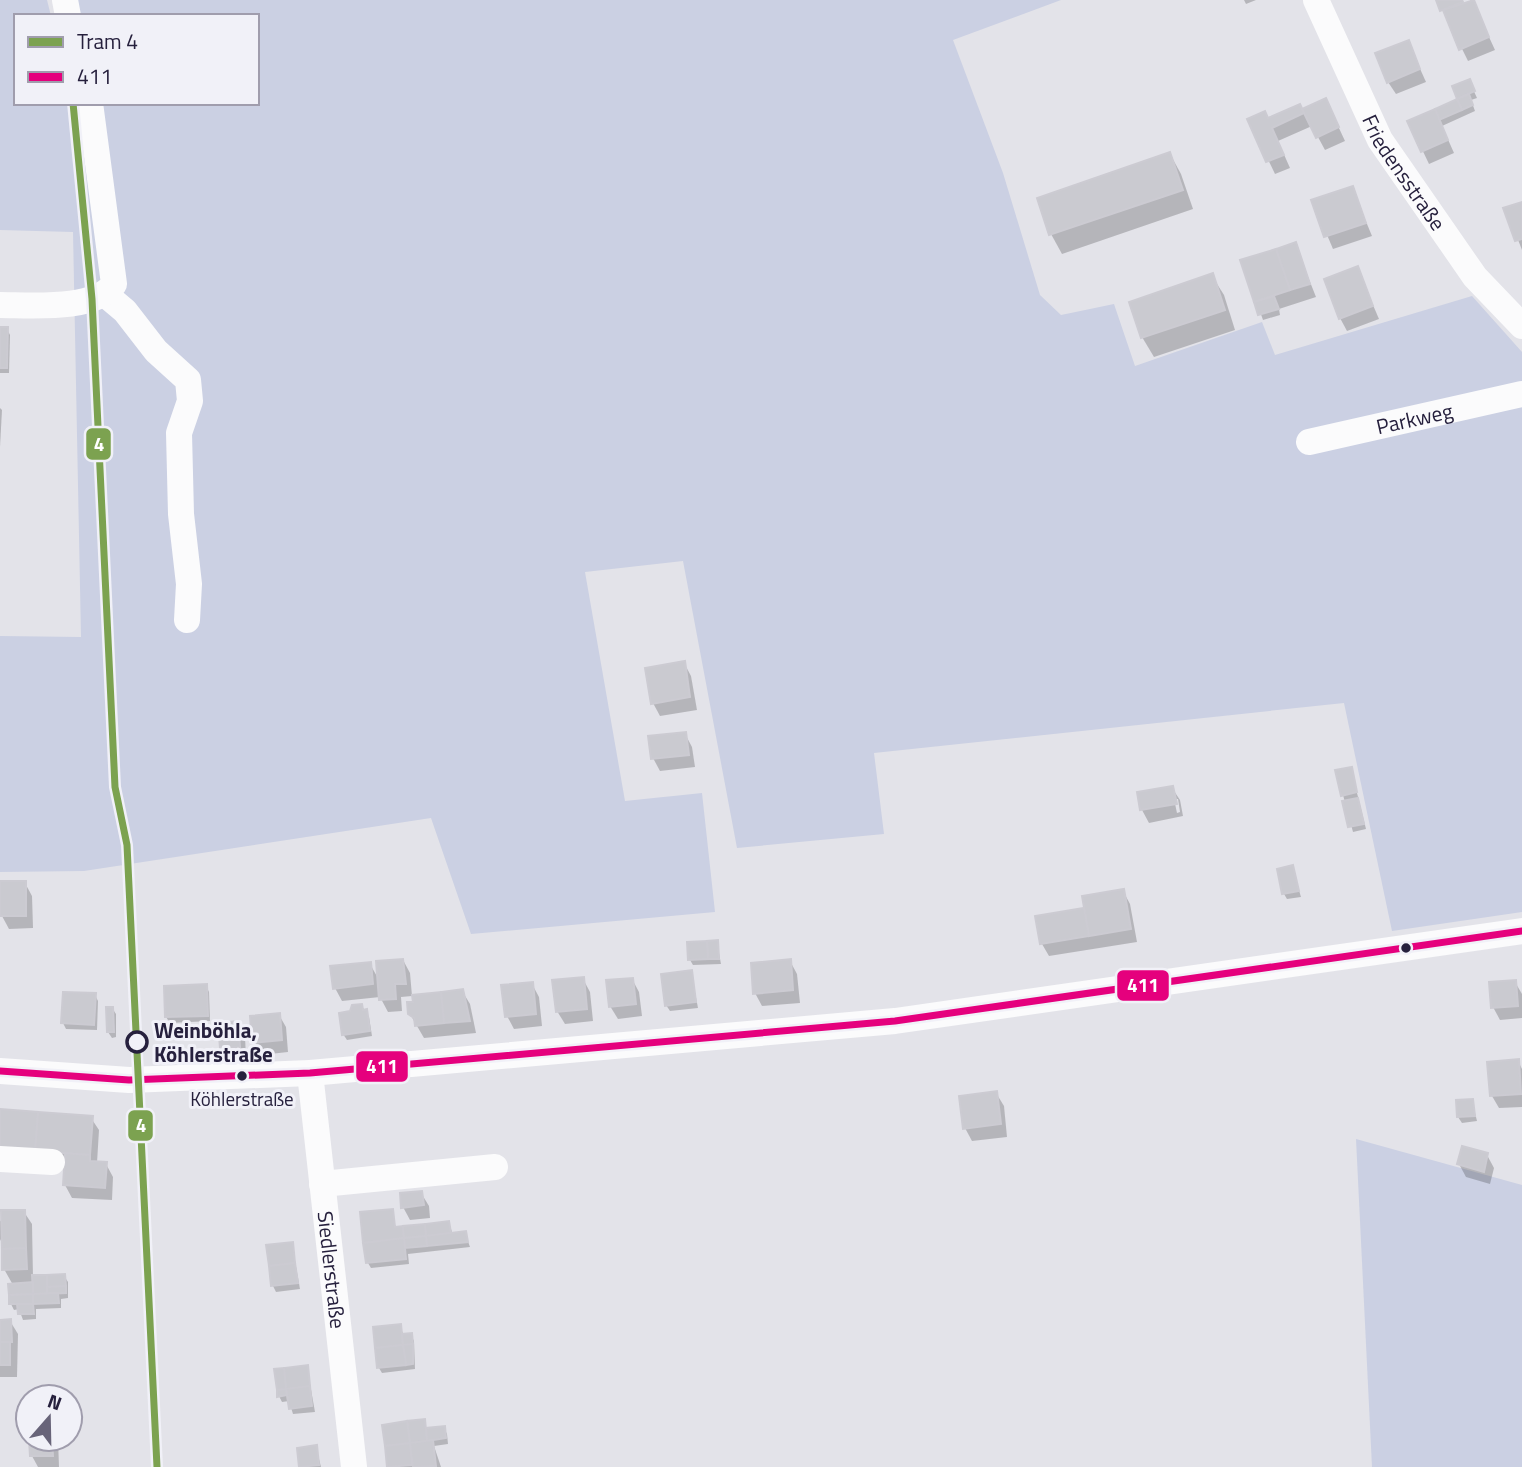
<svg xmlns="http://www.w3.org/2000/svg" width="1522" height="1467" viewBox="0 0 1522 1467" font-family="'Titillium Web',sans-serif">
	<rect width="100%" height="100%" fill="#e3e3e9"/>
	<g fill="#cbd0e3">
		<path d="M0,0H47L51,16H16V103H257V16H77L74,0H1061L953,40L1003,173L1040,295L1061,315L1114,304L1135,366L1262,322L1275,355L1472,296L1522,352V912L1392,931L1344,703L874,753L884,834L737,848L683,561L585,572L625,801L702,793L715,912L471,934L431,818L84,871L0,872V636L81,637L73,232L0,230Z"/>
		<path d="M1356,1139L1522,1185V1467H1372Z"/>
	</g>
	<g fill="#0003" fill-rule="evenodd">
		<path d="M1244,0H1256L1246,4Z"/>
		<path d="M1438,0H1461L1463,4L1472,0L1495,50L1468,61Z"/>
		<path d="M1408,42L1426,82L1396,94L1388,82Z"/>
		<path d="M1454,87H1472L1477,98L1471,100L1475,111L1442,126L1454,153L1429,164L1409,122L1460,100Z"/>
		<path d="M1302,111L1332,113L1345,141L1325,150L1312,126L1278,141L1290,168L1275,174L1249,120H1268Z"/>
		<path d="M1170,154L1181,174L1193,209L1062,254L1051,234L1039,199Z"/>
		<path d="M1352,188L1372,236L1333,249L1313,202Z"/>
		<path d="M1522,204V250L1506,209Z"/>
		<path d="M1295,244L1316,297L1279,309L1280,315L1263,320L1242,261Z"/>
		<path d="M1357,268L1379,319L1347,331L1340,318Z"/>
		<path d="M1212,276L1224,295L1235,330L1154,357L1142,337Z"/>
		<path d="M0,329H7L10,335L9,373H0Z"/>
		<path d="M0,408L2,410L0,447Z"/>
		<path d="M684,663L691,676L697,710L660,716L653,703Z"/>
		<path d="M685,734L692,747L695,767L660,771L653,758Z"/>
		<path d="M1351,769L1366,829L1353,832L1343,795Z"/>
		<path d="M1172,788L1180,800L1183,816L1149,823L1142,810L1139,794ZM1174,799H1178L1180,812L1177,813Z"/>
		<path d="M1292,867L1301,897L1287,899L1284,894Z"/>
		<path d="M25,883L32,896L33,928L9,929L2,916Z"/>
		<path d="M1123,891L1130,904L1137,942L1049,956L1042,944L1037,918L1086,909Z"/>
		<path d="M717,942L721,964L693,965L690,960Z"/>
		<path d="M403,960L410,973L412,996L401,997L402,1011L388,1012L380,997L342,1001L335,988L370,964L379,980Z"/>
		<path d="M790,961L797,974L800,1003L762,1006L755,993Z"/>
		<path d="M691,972L698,1008L670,1011L666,1005Z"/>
		<path d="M583,979L590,992L593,1021L565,1024L557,1011Z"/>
		<path d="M632,979L639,992L642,1016L618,1019L610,1006Z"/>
		<path d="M1515,982L1522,994V1018L1500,1020L1493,1007Z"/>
		<path d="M532,984L539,997L542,1026L514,1029L507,1016Z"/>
		<path d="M206,986L209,992L210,1021L170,1023L166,1017Z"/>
		<path d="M462,991L470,1004L476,1033L424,1038L410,1014Z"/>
		<path d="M95,995L98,1001L97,1030L66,1029L63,1023Z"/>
		<path d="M361,1006L369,1017L372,1036L347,1040L343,1034L352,1013Z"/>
		<path d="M112,1008L116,1014V1037L112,1038L108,1032Z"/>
		<path d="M279,1015L286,1027L288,1052L261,1055L254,1042Z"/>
		<path d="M237,1023L245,1036L246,1059L229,1061L222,1048Z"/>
		<path d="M1518,1061L1522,1069V1107L1499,1108L1492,1096Z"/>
		<path d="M996,1093L1004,1106L1007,1137L972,1141L965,1128Z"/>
		<path d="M1472,1101L1477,1121L1462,1123L1458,1117Z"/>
		<path d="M0,1111L91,1118L99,1130L97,1163L106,1164L113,1177L112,1200L72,1198L65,1185L66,1165Z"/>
		<path d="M1487,1155L1494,1168L1490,1184L1466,1177L1459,1164Z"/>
		<path d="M421,1193L429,1206L430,1218L410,1220L403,1207Z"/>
		<path d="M392,1211L396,1229L449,1223L453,1235L465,1233L470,1247L408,1254L409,1264L371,1268L368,1263Z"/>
		<path d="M24,1212L32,1224L33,1277L64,1276L68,1282V1298L61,1299V1308L36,1309V1319L23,1320L19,1309L14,1310L11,1304L13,1285L4,1269L3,1245L0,1239V1221Z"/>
		<path d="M292,1244L300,1289L276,1292L273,1286Z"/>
		<path d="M10,1321L18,1334L17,1377H0V1322Z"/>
		<path d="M400,1326L404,1336L411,1335L414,1341L415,1369L382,1373L379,1368Z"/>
		<path d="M307,1367L315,1412L293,1414L289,1401L282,1402L279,1396Z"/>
		<path d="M424,1421L427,1430L444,1428L447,1434L448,1444L434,1446L441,1467H389L384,1426Z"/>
		<path d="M31,1439H58L59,1467H38L32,1456Z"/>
		<path d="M316,1447L321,1467H301L299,1449Z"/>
	</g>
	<g fill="#cacad0" stroke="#cccbd2" stroke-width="2">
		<path d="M1436,0H1462L1463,2L1440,11Z"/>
		<path d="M1474,0L1489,37L1459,50L1443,10Z"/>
		<path d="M1409,40L1420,69L1387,83L1375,53Z"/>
		<path d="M1470,79L1475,91L1457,99L1452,86Z"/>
		<path d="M1469,94L1473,105L1462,110L1457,99Z"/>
		<path d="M1326,98L1339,127L1316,138L1302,109Z"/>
		<path d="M1457,99L1462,110L1439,120L1435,109Z"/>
		<path d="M1300,104L1304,113L1272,128L1284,155L1266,162L1247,119L1265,111L1268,118Z"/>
		<path d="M1435,109L1448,140L1421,152L1407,121Z"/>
		<path d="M1170,152L1183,190L1049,235L1037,198Z"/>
		<path d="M1353,186L1366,223L1324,237L1311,200Z"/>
		<path d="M1522,202V239L1515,241L1503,208Z"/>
		<path d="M1296,242L1310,284L1290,290L1276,249Z"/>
		<path d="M1276,249L1290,290L1254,302L1240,260Z"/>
		<path d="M1358,266L1373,306L1339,319L1324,279Z"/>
		<path d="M1213,273L1225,310L1141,338L1129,302Z"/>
		<path d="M1274,296L1279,309L1258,315L1254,302Z"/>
		<path d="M0,327H8L7,368H0Z"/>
		<path d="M685,661L690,697L651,704L645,668Z"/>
		<path d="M686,732L689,755L651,759L648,736Z"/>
		<path d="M1352,767L1357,792L1341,796L1335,770Z"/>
		<path d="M1173,786L1177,804L1140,810L1137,792Z"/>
		<path d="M1358,798L1364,824L1348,827L1342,801Z"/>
		<path d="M1293,865L1299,891L1282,894L1277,869Z"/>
		<rect x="0" y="881" width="26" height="35"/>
		<path d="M1124,889L1131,929L1089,936L1082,896Z"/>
		<path d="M1084,908L1089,936L1040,944L1035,916Z"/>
		<path d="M718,940L719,959H708L707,941Z"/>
		<path d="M707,941L708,959L688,960L687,942Z"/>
		<path d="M403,959L406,984H395L396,999L379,1000L376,961Z"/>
		<path d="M791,959L793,990L753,994L751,963Z"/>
		<path d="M371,962L373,984L333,989L330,966Z"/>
		<path d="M692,970L696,1002L665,1006L661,974Z"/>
		<path d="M584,977L587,1009L556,1012L552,980Z"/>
		<path d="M633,978L636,1004L609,1007L606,980Z"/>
		<path d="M1516,980L1518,1006L1491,1008L1489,982Z"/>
		<path d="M533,982L536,1014L505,1017L501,985Z"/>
		<path d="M207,984L208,1016L165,1017L164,986Z"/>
		<path d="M463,989L470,1021L444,1023L441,992Z"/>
		<path d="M63,992L96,993L94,1025L61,1023Z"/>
		<path d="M441,992L444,1023L415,1026L414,1018L408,1014L407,1002H413L412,995Z"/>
		<path d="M362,1004L363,1010L367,1009L370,1031L342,1035L339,1013L350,1011L352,1005Z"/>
		<path d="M106,1007H113L114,1032H107Z"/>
		<path d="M280,1013L282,1040L252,1043L250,1016Z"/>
		<path d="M238,1021L240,1047L220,1048L218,1023Z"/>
		<path d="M1519,1059L1521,1094L1490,1096L1487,1062Z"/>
		<path d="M997,1091L1001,1124L963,1129L959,1096Z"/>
		<path d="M1473,1099L1475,1116L1457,1117L1456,1100Z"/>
		<path d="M0,1109L38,1112L35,1151L0,1149Z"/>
		<path d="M38,1112L93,1116L90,1155L35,1151Z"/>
		<path d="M1462,1146L1488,1153L1484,1172L1457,1164Z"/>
		<path d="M65,1153L90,1155V1161L107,1162L105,1188L63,1185Z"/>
		<path d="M422,1191L424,1205L401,1208L400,1193Z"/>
		<path d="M393,1209L395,1227L403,1226L404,1238L363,1243L360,1212Z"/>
		<path d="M1,1210H25L26,1248L2,1249Z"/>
		<path d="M449,1221L451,1233L426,1236L425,1224Z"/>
		<path d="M425,1224L426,1236L404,1238L403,1226Z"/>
		<path d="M466,1231L468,1242L427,1246L426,1236Z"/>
		<path d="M426,1236L427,1246L405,1248L404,1238Z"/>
		<path d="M404,1238L406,1259L366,1263L363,1243Z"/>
		<path d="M293,1242L295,1263L269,1266L266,1245Z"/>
		<path d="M26,1248L27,1269L2,1270V1249Z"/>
		<path d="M295,1263L298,1283L271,1286L269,1266Z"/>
		<path d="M65,1274L66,1286L47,1287V1275Z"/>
		<path d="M32,1275H47V1294H33Z"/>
		<path d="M33,1282V1294L9,1295L8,1284Z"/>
		<path d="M66,1286V1293L47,1294V1287Z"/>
		<path d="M58,1293L59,1303L33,1304V1294Z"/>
		<path d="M33,1294V1304H9V1295Z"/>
		<path d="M17,1304H33L34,1314H18Z"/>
		<path d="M11,1319L12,1342H0V1320Z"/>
		<path d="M401,1324L403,1345L375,1348L373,1327Z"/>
		<path d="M412,1333L413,1344L403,1345L402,1334Z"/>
		<rect x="0" y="1342" width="10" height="23"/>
		<path d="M413,1344V1364L406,1365L403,1345Z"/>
		<path d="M403,1345L406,1365L377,1368L375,1348Z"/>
		<path d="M308,1365L310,1386L286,1389L284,1368Z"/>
		<path d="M284,1368L286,1389L277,1390L274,1369Z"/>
		<path d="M310,1386L312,1406L289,1409L286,1389Z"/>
		<path d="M286,1389L287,1395L277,1397V1390Z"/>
		<path d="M425,1419L427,1441L410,1443L407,1421Z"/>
		<path d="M407,1421L410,1443L385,1446L382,1425Z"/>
		<path d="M445,1426L446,1438L427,1441L426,1428Z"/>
		<path d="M29,1439H52L53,1456H30Z"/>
		<path d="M433,1440L436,1466L413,1467L410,1443Z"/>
		<path d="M410,1443L412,1465L387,1467L385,1446Z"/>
		<path d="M317,1445L319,1465L299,1467L297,1448Z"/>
	</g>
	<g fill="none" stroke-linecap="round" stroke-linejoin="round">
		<g stroke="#fbfbfc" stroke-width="26">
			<path d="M65,0L68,16"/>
			<path id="s1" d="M1316,0L1380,140L1475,277L1522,326"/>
			<path d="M106,295L125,311L156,351L188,380L190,401L179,433L181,514L189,584L187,620"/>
			<path d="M0,305C31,305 95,311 114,284L90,103"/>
			<path id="s2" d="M1309,442L1522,394"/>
			<path d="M0,1071L129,1080L310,1073L895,1021L1522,931"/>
			<path id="s3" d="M310,1073L354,1467"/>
			<path d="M0,1159L52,1162"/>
			<path d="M322,1184L495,1167"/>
		</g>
		<g stroke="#f1f1f8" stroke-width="12">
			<path id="bus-1" d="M0,1071L129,1080L310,1073L895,1021L1522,931"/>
		</g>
		<use href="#bus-1" stroke="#e5007d" stroke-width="7"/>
		<g stroke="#f1f1f8" stroke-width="12">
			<path id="tram-1" d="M73,103L92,299L115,787L127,845L157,1467"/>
		</g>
		<use href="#tram-1" stroke="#7ca250" stroke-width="7"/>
	</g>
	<g fill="#26203d" stroke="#f1f1f8" stroke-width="2.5">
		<circle cx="1406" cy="948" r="6"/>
		<circle cx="242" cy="1076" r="6"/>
	</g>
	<circle fill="#f1f1f8" stroke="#26203d" stroke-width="3.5" cx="137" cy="1042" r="10"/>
	<g text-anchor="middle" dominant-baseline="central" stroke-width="6" stroke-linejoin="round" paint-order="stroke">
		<g font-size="19" fill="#26203d" stroke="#f1f1f8">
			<text x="242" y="1098">Köhlerstraße</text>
		</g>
		<g font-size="21" fill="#26203d" stroke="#f1f1f8">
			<text stroke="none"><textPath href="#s1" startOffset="194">Friedensstraße</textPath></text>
			<text stroke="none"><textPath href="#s2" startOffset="108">Parkweg</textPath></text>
			<text stroke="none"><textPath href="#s3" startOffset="198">Siedlerstraße</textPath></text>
		</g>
		<g font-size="21" font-weight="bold" fill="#26203d" stroke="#f1f1f8" text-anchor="start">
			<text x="154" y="1030">Weinböhla,<tspan x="154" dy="24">Köhlerstraße</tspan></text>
		</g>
	</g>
	<g stroke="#f1f1f8" stroke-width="2.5">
		<rect x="85" y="427" width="27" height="34" rx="7" fill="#7ca250"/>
		<rect x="1116" y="969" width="54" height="33" rx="7" fill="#e5007d"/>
		<rect x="355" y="1050" width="54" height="33" rx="7" fill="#e5007d"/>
		<rect x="127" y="1109" width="27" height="33" rx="7" fill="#7ca250"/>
	</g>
	<g font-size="19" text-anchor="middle" font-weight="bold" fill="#fff">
		<text x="99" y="451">4</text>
		<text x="1143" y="992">411</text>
		<text x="382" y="1073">411</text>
		<text x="141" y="1132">4</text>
	</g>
	<rect x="14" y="14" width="245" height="91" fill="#f1f1f8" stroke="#a09dad" stroke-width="2"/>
	<rect x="28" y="37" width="35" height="10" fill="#7ca250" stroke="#a09dad" stroke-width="2"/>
	<text x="77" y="49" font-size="21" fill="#26203d">Tram 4</text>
	<rect x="28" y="72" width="35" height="10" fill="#e5007d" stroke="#a09dad" stroke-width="2"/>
	<text x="77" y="84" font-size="21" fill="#26203d">411</text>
	<g transform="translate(49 1418) rotate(20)"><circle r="33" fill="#f1f1f8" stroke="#a09dad" stroke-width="2"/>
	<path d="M0-5L12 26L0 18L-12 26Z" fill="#686479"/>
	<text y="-10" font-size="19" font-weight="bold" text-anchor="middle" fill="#26203d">N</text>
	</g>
</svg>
